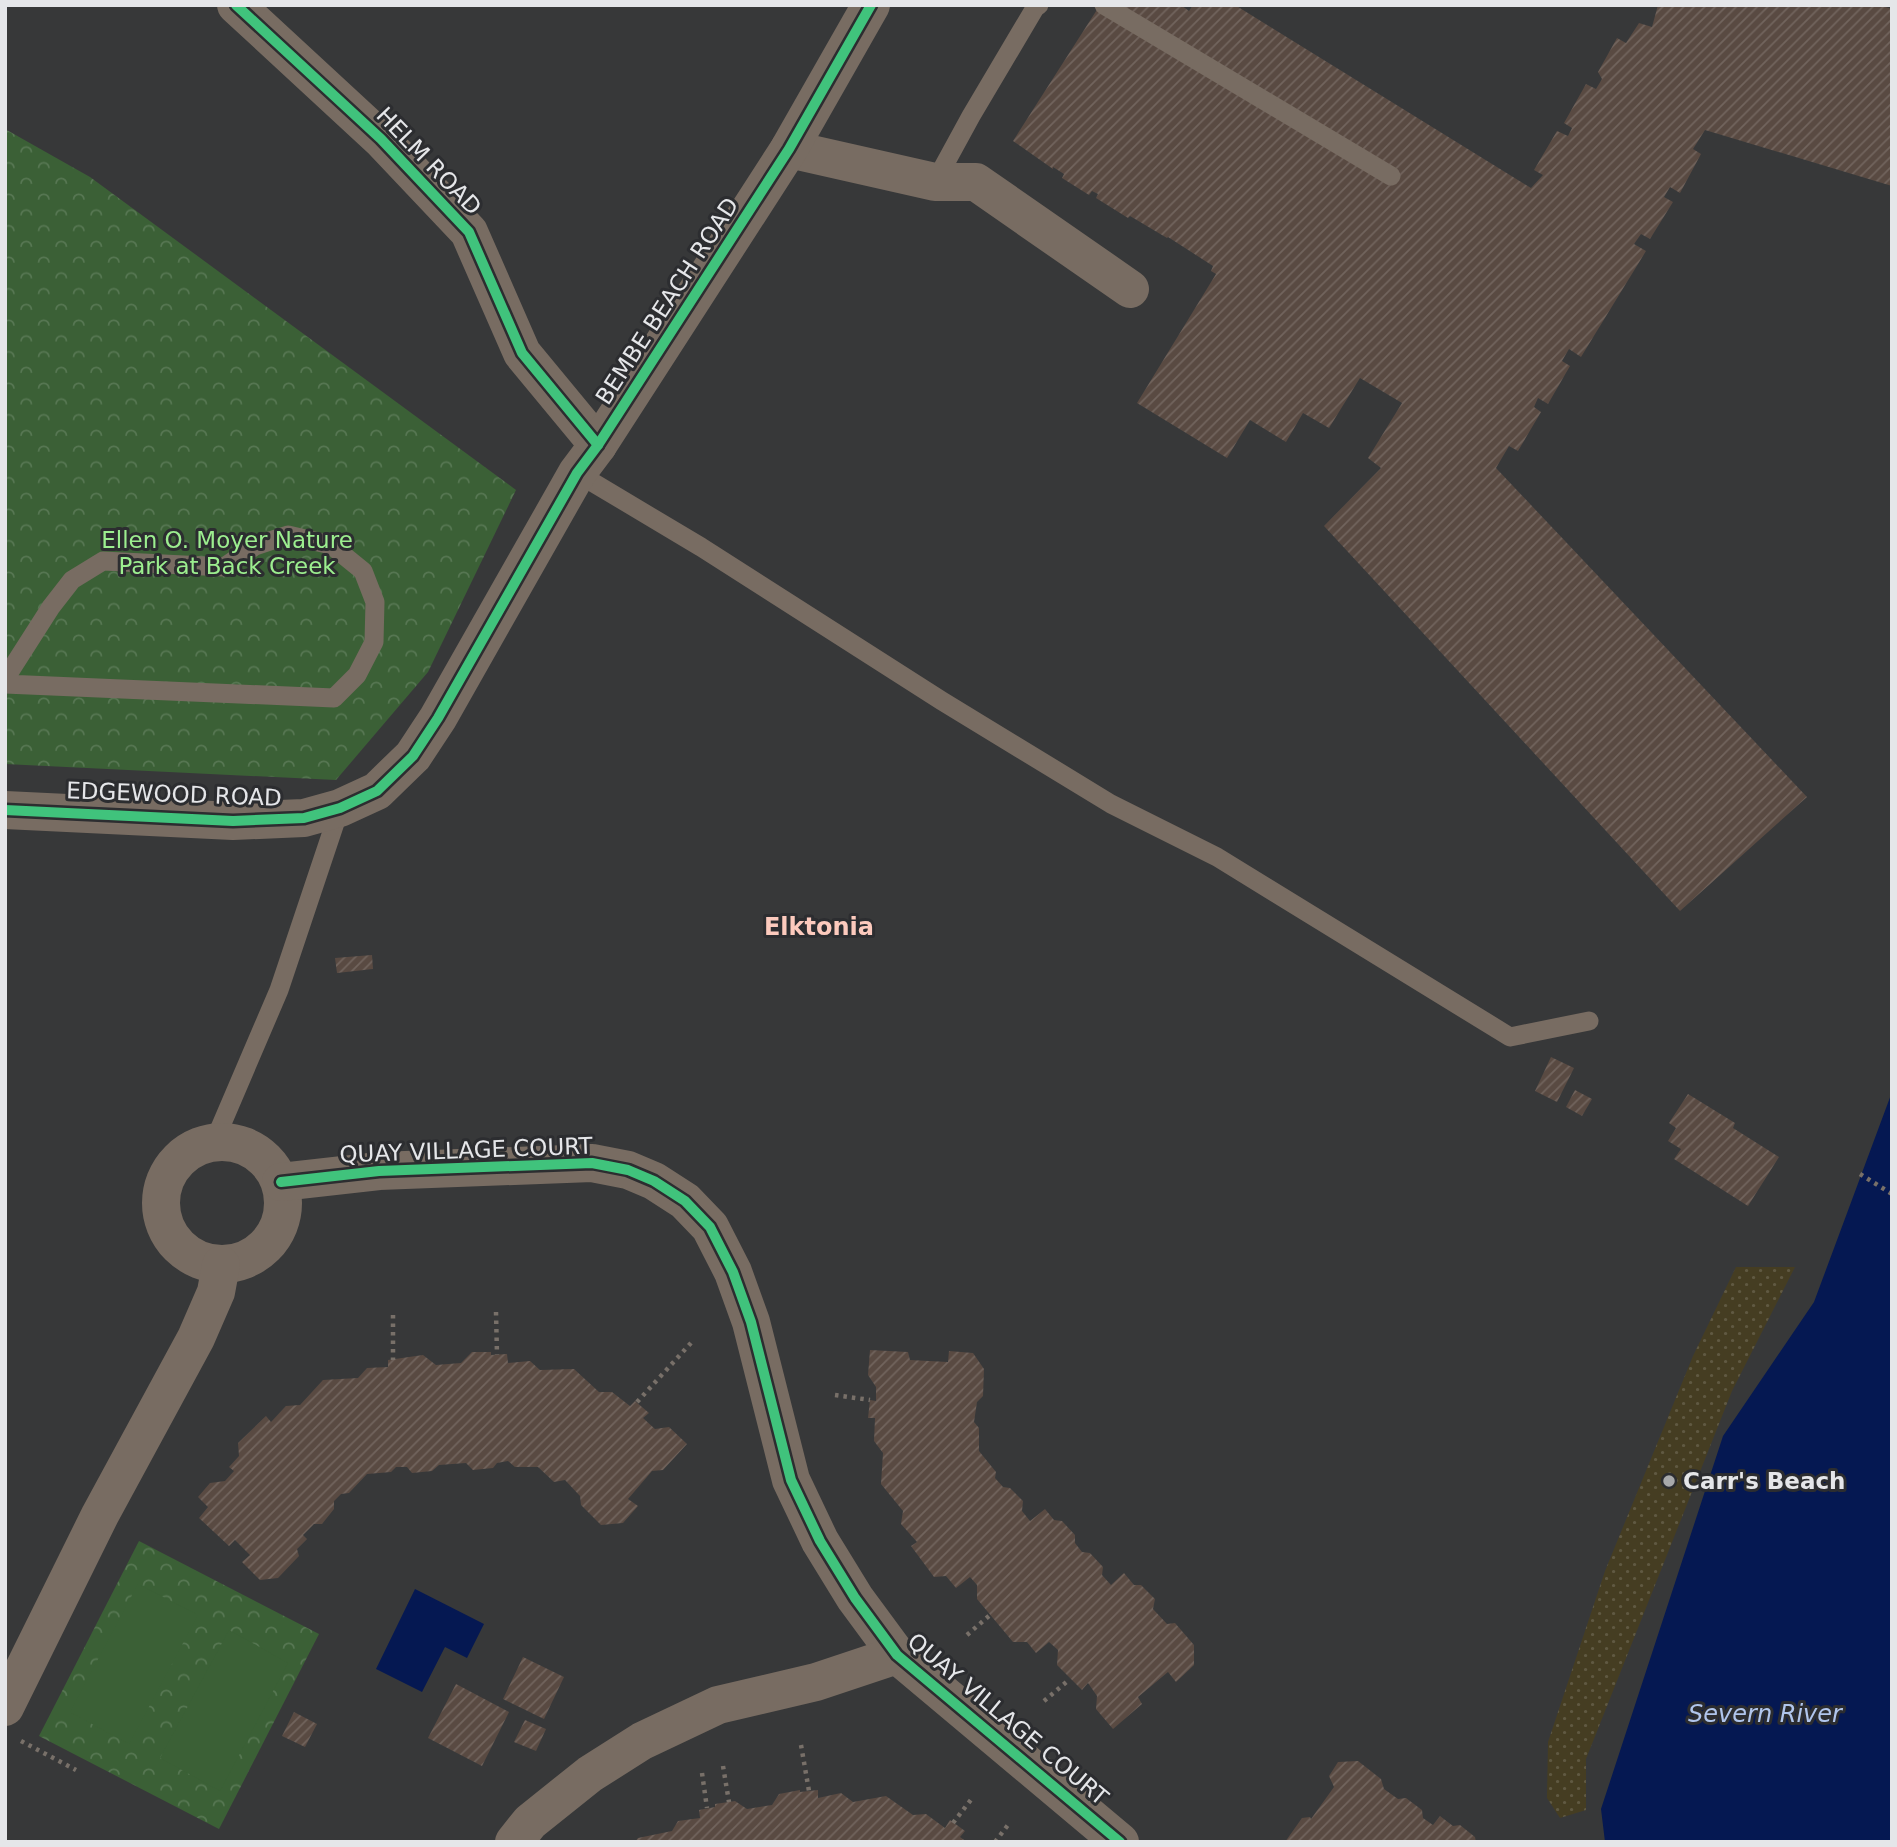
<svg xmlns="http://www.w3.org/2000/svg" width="1897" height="1847" viewBox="0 0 1897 1847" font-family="'DejaVu Sans',sans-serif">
	<defs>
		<pattern id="sand-dots" width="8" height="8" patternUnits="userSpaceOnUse" patternTransform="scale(1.75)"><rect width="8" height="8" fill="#453d22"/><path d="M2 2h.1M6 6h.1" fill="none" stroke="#605942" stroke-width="1.8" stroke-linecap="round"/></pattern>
		<pattern id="park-crowns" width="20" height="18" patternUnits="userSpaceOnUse" patternTransform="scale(1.75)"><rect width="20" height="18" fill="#3b6036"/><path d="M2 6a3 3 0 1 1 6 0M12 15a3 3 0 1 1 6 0" fill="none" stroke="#577753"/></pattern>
		<pattern id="building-hatch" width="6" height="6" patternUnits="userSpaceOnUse" patternTransform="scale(1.75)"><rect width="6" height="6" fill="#594a42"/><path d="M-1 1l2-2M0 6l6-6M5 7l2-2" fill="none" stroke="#71645d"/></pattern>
	</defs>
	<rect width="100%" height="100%" fill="#373839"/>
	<path fill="url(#sand-dots)" d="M1736,1267H1795L1732,1391L1586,1759V1810L1560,1818L1547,1798L1548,1742L1605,1571L1693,1356Z"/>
	<g fill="url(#park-crowns)">
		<path d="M5,129L90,177L516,490L428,672L336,780L5,764Z"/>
		<path d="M139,1541L319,1634L219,1829L39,1736Z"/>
	</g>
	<g fill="#3b6036">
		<path d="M138,1584L198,1615L129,1744L70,1712Z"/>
		<path d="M229,1630L288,1663L220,1791L160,1758Z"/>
	</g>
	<g fill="#051852">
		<path d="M1892,1092V1842H1605L1601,1809L1723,1436L1814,1302Z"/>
		<path d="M415,1589L484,1624L467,1658L445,1647L422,1692L376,1669Z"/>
	</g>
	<g fill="url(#building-hatch)">
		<path d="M1100,5H1181L1189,11L1193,5H1235L1531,188L1543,175L1534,170L1557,131L1568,136L1572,128L1564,123L1586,84L1596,89L1602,79L1598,72L1617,38L1626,43L1639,23L1652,27L1658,5H1879L1892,9V186L1705,130L1693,149L1701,154L1680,193L1670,187L1664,197L1673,202L1650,239L1641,234L1634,244L1646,251L1581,357L1569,349L1562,361L1570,366L1548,404L1538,398L1534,407L1541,412L1518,451L1509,446L1496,468L1807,797L1680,911L1324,526L1381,468L1368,458L1402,403L1360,378L1329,428L1303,413L1286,442L1250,420L1227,458L1137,403L1216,274L1211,271L1213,266L1168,237L1167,238L1130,216L1128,218L1096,198L1098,194L1092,191L1089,195L1062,178L1064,174L1053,167V169L1013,141Z"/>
		<path d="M372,955L373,969L337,973L335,958Z"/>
		<path d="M1551,1057L1574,1068L1557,1102L1535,1091Z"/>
		<path d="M1575,1090L1592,1099L1582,1116L1566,1107Z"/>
		<path d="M1688,1094L1735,1123L1733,1128L1779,1157L1748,1206L1674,1159L1681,1149L1668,1141L1676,1128L1669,1123Z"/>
		<path d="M870,1350L908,1352L910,1360L948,1362L949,1351L973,1353L984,1369L983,1396L977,1402L974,1422L979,1428V1451L996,1472L995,1478L1003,1487L1010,1488L1023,1501L1022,1511L1030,1521L1045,1509L1054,1520L1062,1521L1075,1535V1543L1082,1552L1090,1553L1103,1567L1102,1575L1111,1585L1124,1573L1134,1585H1141L1155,1599L1153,1609L1167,1624L1175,1623L1194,1645V1665L1176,1682L1168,1672L1138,1697L1142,1704L1113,1729L1096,1709L1097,1696L1088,1683L1082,1690L1057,1665L1058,1650L1049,1642L1036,1653L1027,1642H1013L977,1599V1585L970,1577L956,1588L946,1576L934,1577L911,1546L917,1542L901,1524L903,1511L881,1484L883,1453L874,1441L875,1418H868L870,1400L876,1401V1387L868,1375Z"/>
		<path d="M472,1352H491V1355L507,1354L508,1363L530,1361L540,1370L574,1369L599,1392H612L630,1406L635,1401L649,1413L643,1418L655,1429L669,1427L687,1444L663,1470L652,1471L628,1499L638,1506L623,1523L601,1525L581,1505L580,1496L565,1480L554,1482L538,1467H515L508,1461L497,1463L493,1468L473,1470L466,1463L439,1465L432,1471L412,1473L407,1467H396L391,1472L367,1474L349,1493L341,1494L334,1501V1509L322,1524H314L303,1535L307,1539L297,1549L299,1556L278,1578L260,1580L242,1562L250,1555L235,1540L229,1546L199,1518L208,1507L198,1497L210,1483L225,1481L234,1471L229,1467L239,1456L238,1443L266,1416L271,1422L286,1406L300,1405L323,1380L358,1378L367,1368L388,1367V1360L423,1355L436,1365L461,1363Z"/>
		<path d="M523,1657L564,1677L544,1719L503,1699Z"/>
		<path d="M456,1684L509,1712L482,1766L428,1738Z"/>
		<path d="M294,1712L317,1724L305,1747L282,1736Z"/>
		<path d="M525,1720L546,1729L536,1751L514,1742Z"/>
		<path d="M1358,1761L1381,1779L1384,1789L1398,1799L1406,1798L1422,1810L1423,1818L1433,1825L1440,1816L1453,1826L1460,1825L1475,1837L1476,1842H1285L1302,1818L1310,1817L1311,1819L1334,1787L1329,1776L1338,1762Z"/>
		<path d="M800,1790V1792L818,1790V1798L841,1793L853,1802L886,1796L913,1815L926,1814L945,1828L950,1820L965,1831L960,1837L967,1842H635L638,1838L672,1831L678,1821L700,1818L699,1810L715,1807V1804L735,1801L747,1809L772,1805L779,1794Z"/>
	</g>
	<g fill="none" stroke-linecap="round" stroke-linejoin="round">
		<g stroke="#787069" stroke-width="4.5" stroke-dasharray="3.5 5" stroke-linecap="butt">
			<path d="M1860,1174L1892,1194"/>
			<path d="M496,1312L497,1355"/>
			<path d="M393,1315V1360"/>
			<path d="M835,1395L870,1400"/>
			<path d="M637,1402L691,1343"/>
			<path d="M967,1635L990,1615"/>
			<path d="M1044,1701L1070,1679"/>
			<path d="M21,1741L76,1770"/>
			<path d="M801,1745L809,1791"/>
			<path d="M723,1766L729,1802"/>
			<path d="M702,1773L707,1808"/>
			<path d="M953,1823L973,1797"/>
			<path d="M995,1842L1008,1825"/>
		</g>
		<g stroke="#786c62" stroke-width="19">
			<path d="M1104,5L1391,176"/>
			<path d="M935,182L971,116L1035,8L1039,5"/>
			<path d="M577,473L701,547L942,701L1111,804L1217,857L1510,1037L1589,1021"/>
			<path d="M5,679L51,607L72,580L103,561L224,567L255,546L288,535L331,545L363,571L375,602L374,642L357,675L334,698L5,684"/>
			<path d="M214,1142L279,990L340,808"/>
		</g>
		<g stroke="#786c62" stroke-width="38">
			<path d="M236,5L381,139L469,232L522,353L598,445"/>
			<path d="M789,149L935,182H976L1130,289"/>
			<path d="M5,810L233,821L304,818L340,808L377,791L413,756L438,718L577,473L598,445L789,149L871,5"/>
			<circle cx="222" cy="1203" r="61"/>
			<path d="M281,1182L379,1171L592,1163L628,1170L654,1181L685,1201L710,1227L733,1272L751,1322L791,1480L820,1541L855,1598L897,1655L1120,1842"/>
			<path d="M5,1707L100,1515L196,1338L216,1292L221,1265"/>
			<path d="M514,1842L530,1822L590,1774L642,1741L718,1705L816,1682L897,1655"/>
		</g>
		<g stroke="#2c2d30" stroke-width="15">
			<g id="cycleway">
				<path d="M236,5L381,139L469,232L522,353L598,445"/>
				<path d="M5,810L233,821L304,818L340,808L377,791L413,756L438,718L577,473L598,445L789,149L871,5"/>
				<path d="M281,1182L379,1171L592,1163L628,1170L654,1181L685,1201L710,1227L733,1272L751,1322L791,1480L820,1541L855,1598L897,1655L1120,1842"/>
			</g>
		</g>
		<use href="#cycleway" stroke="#40c37c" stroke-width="10"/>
	</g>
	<circle fill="#a8a9ab" stroke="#2c2d30" stroke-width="2.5" cx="1669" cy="1481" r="7"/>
	<g text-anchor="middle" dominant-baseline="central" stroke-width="6" stroke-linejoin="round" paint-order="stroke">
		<g font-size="23" fill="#e5e6e9" stroke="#2c2d30">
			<text transform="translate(429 161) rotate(46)">HELM ROAD</text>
			<text transform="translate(667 301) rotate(-57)">BEMBE BEACH ROAD</text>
			<text transform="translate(174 794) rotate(2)">EDGEWOOD ROAD</text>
			<text transform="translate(466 1150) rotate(-2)">QUAY VILLAGE COURT</text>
			<text transform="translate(1008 1719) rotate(40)">QUAY VILLAGE COURT</text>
		</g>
		<g font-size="23" fill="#9cee8f" stroke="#2c2d30">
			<text x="227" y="540">Ellen O. Moyer Nature<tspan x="227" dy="26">Park at Back Creek</tspan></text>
		</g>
		<g font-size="23" font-weight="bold" fill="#e5e6e9" stroke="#2c2d30" text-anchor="start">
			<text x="1683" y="1481">Carr's Beach</text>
		</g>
		<g font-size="24" font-weight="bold" fill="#fccabd" stroke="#2c2d30">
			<text x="819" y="927">Elktonia</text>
		</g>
		<g font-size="24" font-style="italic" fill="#b0c5ec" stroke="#2c2d30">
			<text x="1765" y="1714">Severn River</text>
		</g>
	</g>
	<rect width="1897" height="1847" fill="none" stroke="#e5e6e9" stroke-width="14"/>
</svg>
